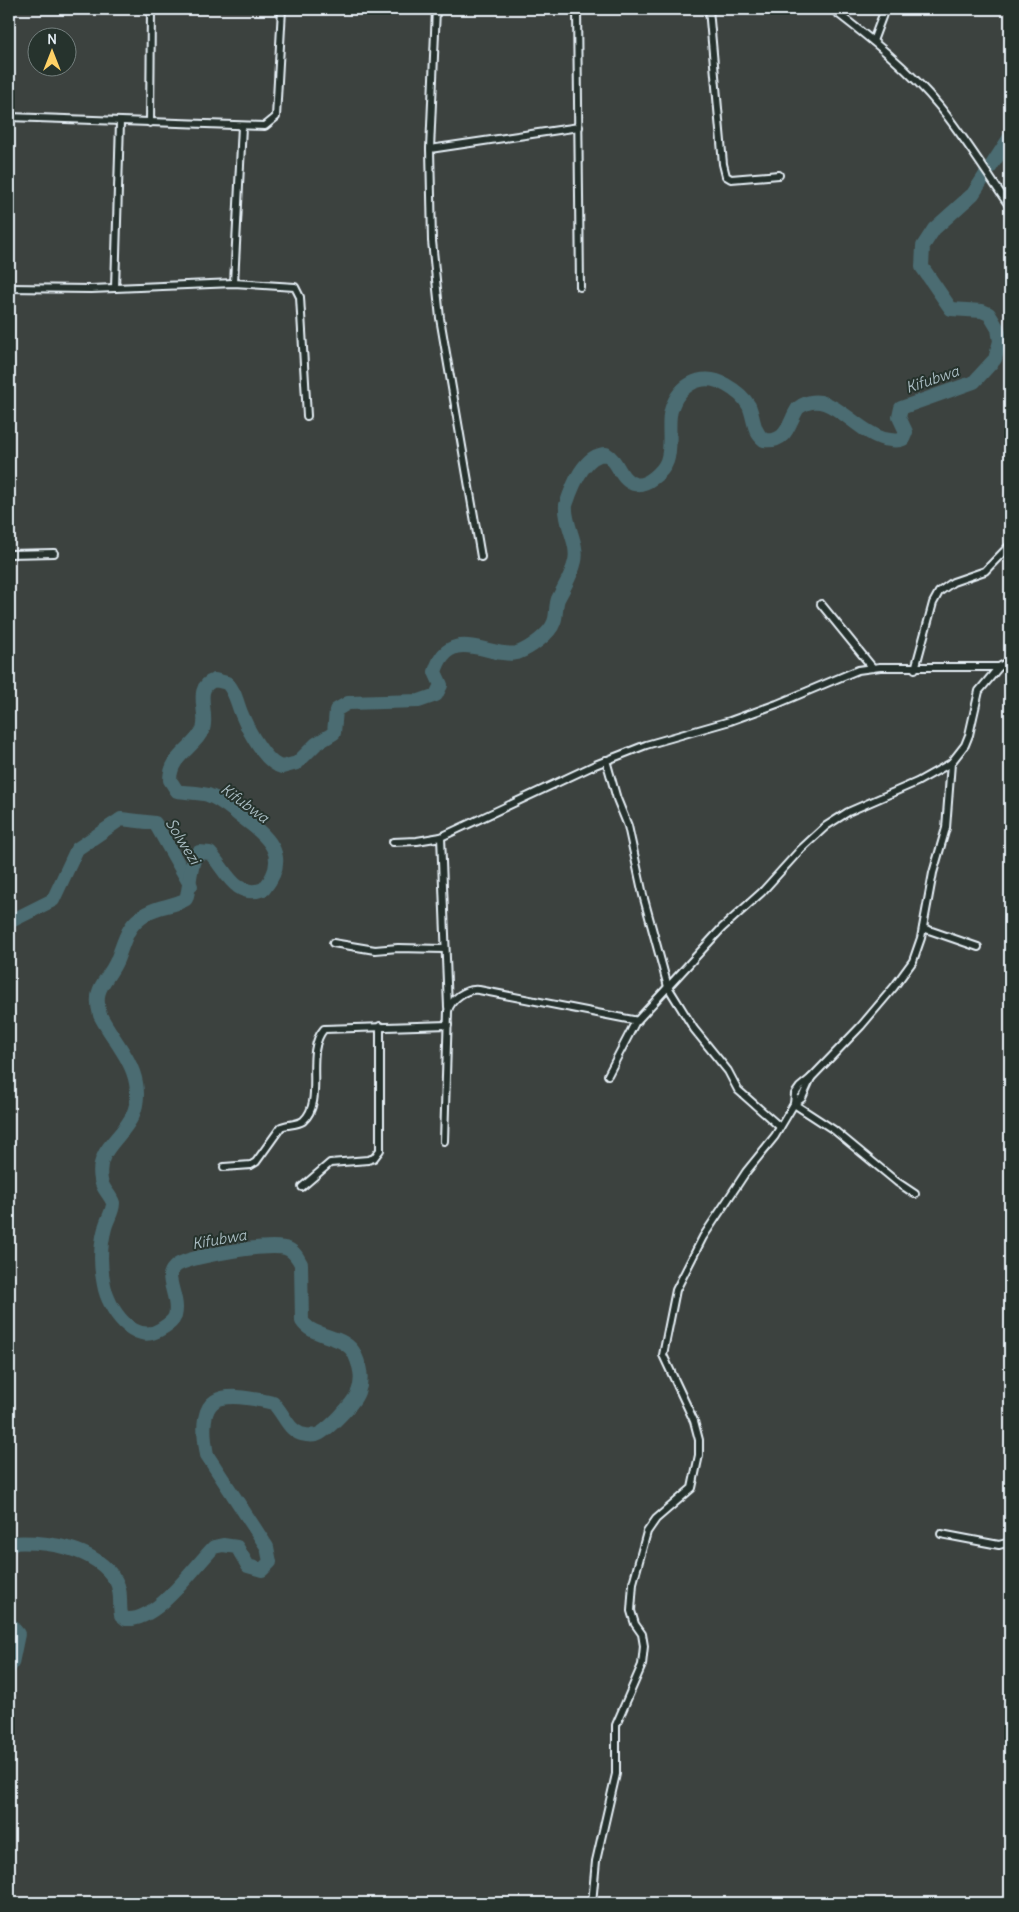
<svg xmlns="http://www.w3.org/2000/svg" width="1019" height="1912" viewBox="0 0 1019 1912" font-family="Delius,sans-serif">
	<rect width="100%" height="100%" fill="#3c423f"/>
	<filter id="ink" filterUnits="userSpaceOnUse"><feTurbulence type="fractalNoise" baseFrequency=".02" numOctaves="2"/><feDisplacementMap in="SourceGraphic" scale="10" xChannelSelector="R" yChannelSelector="G"/><feConvolveMatrix kernelMatrix="1 2 1 2 8 2 1 2 1" color-interpolation-filters="sRGB"/></filter>
	<g filter="url(#ink)">
		<g fill="none" stroke-linecap="round" stroke-linejoin="round">
			<g stroke="#4b6c72" stroke-width="14">
				<path d="M9,922L53,900L77,849L121,819L155,823L191,886"/>
				<path d="M9,1543C45,1541 95,1546 116,1581C122,1591 119,1604 121,1615L126,1619C157,1622 193,1568 214,1547L223,1545L237,1547L248,1566L262,1570L270,1562L267,1547L207,1455C196,1393 218,1390 273,1403C283,1412 287,1429 301,1434C305,1435 311,1436 316,1435C327,1432 354,1403 358,1392C363,1380 360,1366 355,1355C346,1334 313,1339 302,1321L301,1264C298,1258 295,1252 288,1249C272,1242 192,1256 177,1265C173,1268 171,1271 170,1275C170,1288 179,1302 175,1316C172,1323 167,1325 161,1329C134,1347 108,1308 104,1285C100,1266 100,1246 105,1228C107,1219 113,1212 113,1203C110,1194 102,1189 101,1180C93,1139 145,1134 136,1083C132,1059 111,1037 100,1015C92,986 107,983 117,960C125,940 127,924 147,913C159,906 175,906 186,899C191,885 189,861 199,852L210,853C226,870 235,900 264,889C292,855 267,836 240,816C230,808 220,799 208,795C198,792 187,793 177,791L170,780C170,755 195,748 203,729C209,713 192,687 215,680L227,683C236,692 237,704 242,715C248,730 266,764 282,767L297,763L316,744L334,733L336,710L348,703L419,701L436,695L441,685L435,672C449,623 491,659 517,653C529,649 550,634 554,622C557,615 555,607 558,599C564,587 572,575 575,561C579,543 564,524 566,505C572,487 584,454 606,454C619,461 619,479 634,484C646,487 663,472 667,461C672,447 668,430 670,415C675,387 701,370 726,385C735,390 744,397 749,406C754,417 753,432 764,440C788,443 788,423 798,408C828,385 852,430 884,439C891,440 897,442 903,439L906,432L899,417L901,408L974,382L995,359L1000,341L998,329L989,314L982,311L951,309L922,267L923,246L934,229L973,194L1010,137"/>
				<path d="M9,1623L18,1634L12,1663L9,1668"/>
			</g>
			<g stroke="#e8f1f8" stroke-width="10">
				<g id="street">
					<path d="M436,9L430,149L432,241L440,318L481,557"/>
					<path d="M577,9L580,287"/>
					<path d="M709,9L723,164L726,176L731,179L779,175"/>
					<path d="M832,9C870,38 909,69 940,107C965,138 987,174 1010,207"/>
					<path d="M873,41L885,9"/>
					<path d="M9,117L265,126L276,117L282,9"/>
					<path d="M150,123L151,9"/>
					<path d="M430,149L579,127"/>
					<path d="M234,283L242,126"/>
					<path d="M9,288L91,289L234,283L295,287L300,297L307,416"/>
					<path d="M115,288L120,122"/>
					<path d="M9,554L54,553"/>
					<path d="M821,604L873,668"/>
					<path d="M915,669L933,603L939,592L953,582L985,571L1010,545"/>
					<path d="M606,760L617,799L628,826L643,895L668,987L694,1029L728,1071L738,1090L780,1127"/>
					<path d="M441,837L448,1007"/>
					<path d="M393,842L417,841L441,837L595,765L646,745L730,721L777,704L858,670L880,667H999"/>
					<path d="M923,928L978,947"/>
					<path d="M333,943L375,950L398,948L444,949"/>
					<path d="M608,1075L635,1023L722,928L762,892L800,850L826,826L848,812L917,782L951,763L965,745L969,735L979,691L999,667L1010,661"/>
					<path d="M794,1104L795,1094L800,1087L811,1078L861,1026L894,987L913,961L921,938L933,873L946,828L951,763"/>
					<path d="M794,1104L834,1130L897,1182L915,1194"/>
					<path d="M444,1141L448,1011C451,999 466,988 479,990L638,1021"/>
					<path d="M224,1167L251,1165L256,1162L281,1127C288,1124 297,1125 303,1121C326,1101 303,1053 324,1029L448,1025"/>
					<path d="M302,1187L330,1163L368,1160L374,1158L380,1150V1026"/>
					<path d="M941,1534L999,1545L1010,1542"/>
					<path d="M592,1903L596,1861L616,1774V1725L642,1665L644,1646L642,1634L635,1624L631,1611L633,1583L647,1532L656,1519L692,1488L699,1455V1440L694,1421L663,1355L676,1290L703,1237L746,1172L775,1136L794,1104L802,1098L811,1078"/>
				</g>
			</g>
			<use href="#street" stroke="#26332d" stroke-width="6"/>
		</g>
	</g>
	<g text-anchor="middle" dominant-baseline="central" stroke-width="4" stroke-linejoin="round" paint-order="stroke">
		<g font-size="15" font-style="italic" fill="#a9bcc2" stroke="#26332d">
			<text transform="translate(932 379) rotate(-19)">Kifubwa</text>
			<text transform="translate(245 803) rotate(36)">Kifubwa</text>
			<text transform="translate(183 841) rotate(58)">Solwezi</text>
			<text transform="translate(219 1239) rotate(-10)">Kifubwa</text>
		</g>
	</g>
	<rect width="1019" height="1912" fill="none" stroke="#26332d" stroke-width="30"/>
	<rect x="15" y="15" width="989" height="1882" fill="none" stroke="#e8f1f8" stroke-width="2" filter="url(#ink)"/>
	<g transform="translate(52 52)"><circle r="24" fill="#26332d" stroke="#747f7e"/>
	<path d="M0-4L9 19L0 12L-9 19Z" fill="#ffd166"/>
	<text y="-8" font-size="14" font-weight="bold" text-anchor="middle" fill="#e8f1f8">N</text>
	</g>
</svg>
